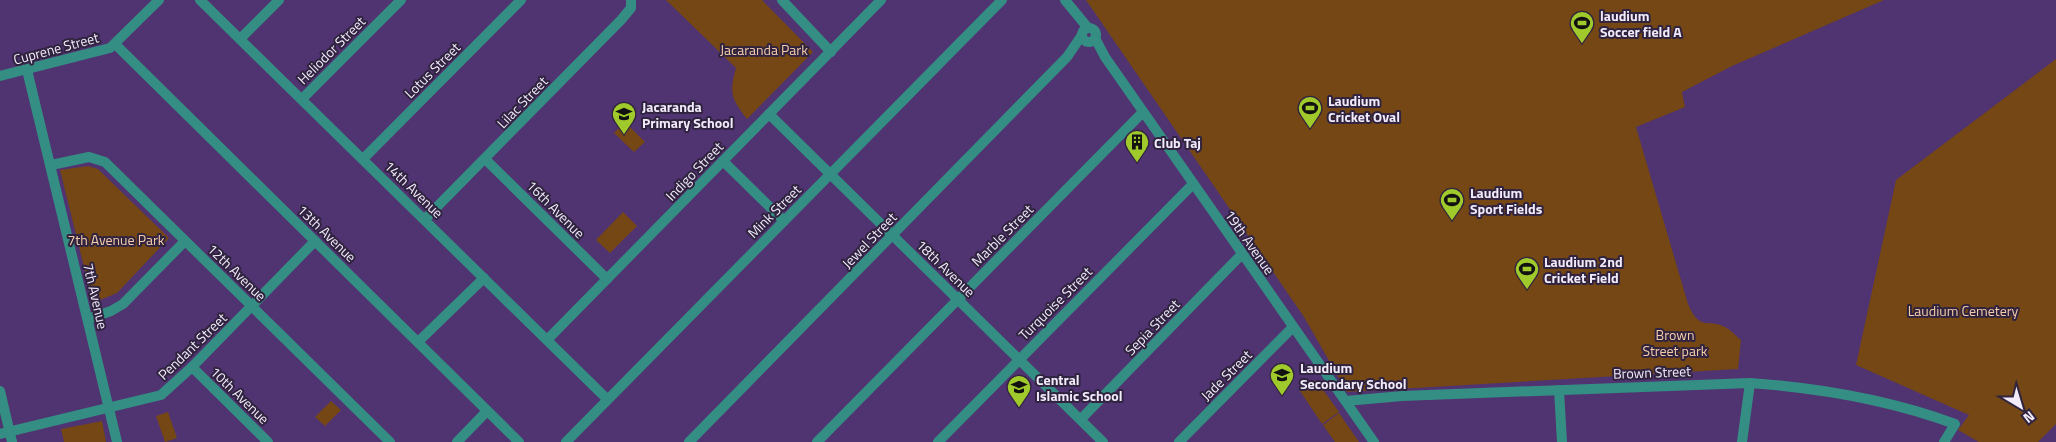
<svg xmlns="http://www.w3.org/2000/svg" width="2056" height="442" viewBox="0 0 2056 442" font-family="'Titillium Web',sans-serif">
	<rect width="100%" height="100%" fill="#503371"/>
	<g fill="#744715">
		<path d="M666,0H762L813,52L747,119C731,98 729,93 736,68Z"/>
		<path d="M1086,0H1884L1732,66L1682,92L1685,107L1636,127L1688,304C1700,332 1707,318 1725,327C1731,330 1736,336 1741,340L1738,369L1347,392L1304,317Z"/>
		<path d="M2056,59V424L2038,442H1979L1958,430L1969,415L1856,365L1896,180Z"/>
		<path d="M625,122L645,142L634,152L614,133Z"/>
		<path d="M88,166L98,169L169,238L117,293L93,303L60,170Z"/>
		<path d="M623,212L637,226L610,253L596,240Z"/>
		<path d="M1316,380L1339,412L1322,424L1300,391Z"/>
		<path d="M331,401L341,410L325,426L315,417Z"/>
		<path d="M168,412L177,438L165,442L156,416Z"/>
		<path d="M1339,413L1359,442H1335L1323,425Z"/>
		<path d="M102,421L106,442H64L61,429Z"/>
	</g>
	<g fill="none" stroke-linecap="round" stroke-linejoin="round">
		<g stroke="#348e83" stroke-width="10">
			<path d="M200,0L607,399"/>
			<path d="M782,0L831,52"/>
			<path d="M1065,0L1088,28"/>
			<circle cx="1089" cy="35" r="7"/>
			<path d="M1095,38L1105,57L1374,442"/>
			<path d="M240,39L279,0"/>
			<path d="M115,44L519,442"/>
			<path d="M27,70L117,442"/>
			<path d="M0,76L110,48L159,0"/>
			<path d="M302,99L401,0"/>
			<path d="M769,114L1103,442"/>
			<path d="M363,159L521,0"/>
			<path d="M485,159L607,279"/>
			<path d="M723,161L784,221"/>
			<path d="M51,165L89,157L105,162L390,442"/>
			<path d="M425,219L621,20L631,8V0"/>
			<path d="M88,319L111,311L123,304L185,241"/>
			<path d="M548,339L881,0"/>
			<path d="M419,341L484,278"/>
			<path d="M192,367L268,442"/>
			<path d="M1559,390L1562,442"/>
			<path d="M0,391L12,442"/>
			<path d="M1346,401L1402,396L1750,383C1820,388 1890,400 1955,424L1944,442"/>
			<path d="M1081,419L1242,254"/>
			<path d="M0,434L161,395L192,367L315,241"/>
			<path d="M457,442L487,411"/>
			<path d="M566,442L1002,0"/>
			<path d="M689,442L1067,57L1082,35"/>
			<path d="M817,442L1143,112"/>
			<path d="M938,442L1193,184"/>
			<path d="M1179,442L1293,327"/>
			<path d="M1742,442L1750,383"/>
		</g>
	</g>
	<defs>
		<g id="stadium-pin" transform="scale(1.25)"><path d="M0 17L-7.5 6A9.5 9.5 0 1 1 7.5 6Z" fill="#a0c92b" stroke="#30233f"/><path d="M0-5a6.5 5 0 1 0 0 10a6.5 5 0 1 0 0-10ZM-3.5-1.8h7v3.6h-7Z" fill="#111"/></g>
		<g id="school-pin" transform="scale(1.25)"><path d="M0 17L-7.5 6A9.5 9.5 0 1 1 7.5 6Z" fill="#a0c92b" stroke="#30233f"/><path d="M0-5L7-2L0 1L-7-2ZM-4 1L0 2.5L4 1V4Q0 6-4 4Z" fill="#111"/></g>
		<g id="building-pin" transform="scale(1.25)"><path d="M0 17L-7.5 6A9.5 9.5 0 1 1 7.5 6Z" fill="#a0c92b" stroke="#30233f"/><path d="M-4-6H4V6H1V3H-1V6H-4ZM-2.5-4.3h1.7v1.8h-1.7ZM.8-4.3h1.7v1.8H.8ZM-2.5-1h1.7V.8h-1.7ZM.8-1h1.7V.8H.8Z" fill="#111"/></g>
	</defs>
	<g fill-rule="evenodd">
		<use href="#stadium-pin" x="1582" y="23"/>
		<use href="#stadium-pin" x="1310" y="108"/>
		<use href="#school-pin" x="624" y="114"/>
		<use href="#building-pin" x="1137" y="142"/>
		<use href="#stadium-pin" x="1452" y="200"/>
		<use href="#stadium-pin" x="1527" y="269"/>
		<use href="#school-pin" x="1282" y="375"/>
		<use href="#school-pin" x="1019" y="387"/>
	</g>
	<g text-anchor="middle" dominant-baseline="central" stroke-width="4" stroke-linejoin="round" paint-order="stroke">
		<g font-size="14" font-weight="bold" fill="#f1ebfa" stroke="#30233f" text-anchor="start">
			<text x="1600" y="15">laudium<tspan x="1600" dy="16">Soccer field A</tspan></text>
			<text x="1328" y="100">Laudium<tspan x="1328" dy="16">Cricket Oval</tspan></text>
			<text x="642" y="106">Jacaranda<tspan x="642" dy="16">Primary School</tspan></text>
			<text x="1154" y="142">Club Taj</text>
			<text x="1470" y="192">Laudium<tspan x="1470" dy="16">Sport Fields</tspan></text>
			<text x="1544" y="261">Laudium 2nd<tspan x="1544" dy="16">Cricket Field</tspan></text>
			<text x="1300" y="367">Laudium<tspan x="1300" dy="16">Secondary School</tspan></text>
			<text x="1036" y="379">Central<tspan x="1036" dy="16">Islamic School</tspan></text>
		</g>
		<g font-size="14" fill="#f1ebfa" stroke="#30233f">
			<text transform="translate(56 48) rotate(-15)">Cuprene Street</text>
			<text transform="translate(331 50) rotate(-45)">Heliodor Street</text>
			<text transform="translate(432 70) rotate(-45)">Lotus Street</text>
			<text transform="translate(522 102) rotate(-46)">Lilac Street</text>
			<text transform="translate(694 171) rotate(-46)">Indigo Street</text>
			<text transform="translate(414 189) rotate(44)">14th Avenue</text>
			<text transform="translate(556 209) rotate(45)">16th Avenue</text>
			<text transform="translate(774 211) rotate(-45)">Mink Street</text>
			<text transform="translate(327 233) rotate(44)">13th Avenue</text>
			<text transform="translate(1002 235) rotate(-45)">Marble Street</text>
			<text transform="translate(869 240) rotate(-46)">Jewel Street</text>
			<text transform="translate(1250 242) rotate(55)">19th Avenue</text>
			<text transform="translate(946 268) rotate(44)">18th Avenue</text>
			<text transform="translate(237 272) rotate(44)">12th Avenue</text>
			<text transform="translate(96 296) rotate(77)">7th Avenue</text>
			<text transform="translate(1055 303) rotate(-45)">Turquoise Street</text>
			<text transform="translate(1152 327) rotate(-46)">Sepia Street</text>
			<text transform="translate(192 346) rotate(-44)">Pendant Street</text>
			<text transform="translate(1652 372) rotate(-2)">Brown Street</text>
			<text transform="translate(1226 375) rotate(-45)">Jade Street</text>
			<text transform="translate(240 395) rotate(44)">10th Avenue</text>
		</g>
		<g font-size="14" fill="#f5cdaa" stroke="#30233f">
			<text x="764" y="49">Jacaranda Park</text>
			<text x="116" y="239">7th Avenue Park</text>
			<text x="1963" y="310">Laudium Cemetery</text>
			<text x="1675" y="334">Brown<tspan x="1675" dy="16">Street park</tspan></text>
		</g>
	</g>
	<g transform="translate(2021 407) rotate(142)" stroke="#30233f" stroke-width="4" paint-order="stroke">
	<path d="M0-4L9 19L0 12L-9 19Z" fill="#f1ebfa"/>
	<text y="-8" font-size="14" font-weight="bold" text-anchor="middle" fill="#f1ebfa">N</text>
	</g>
</svg>
